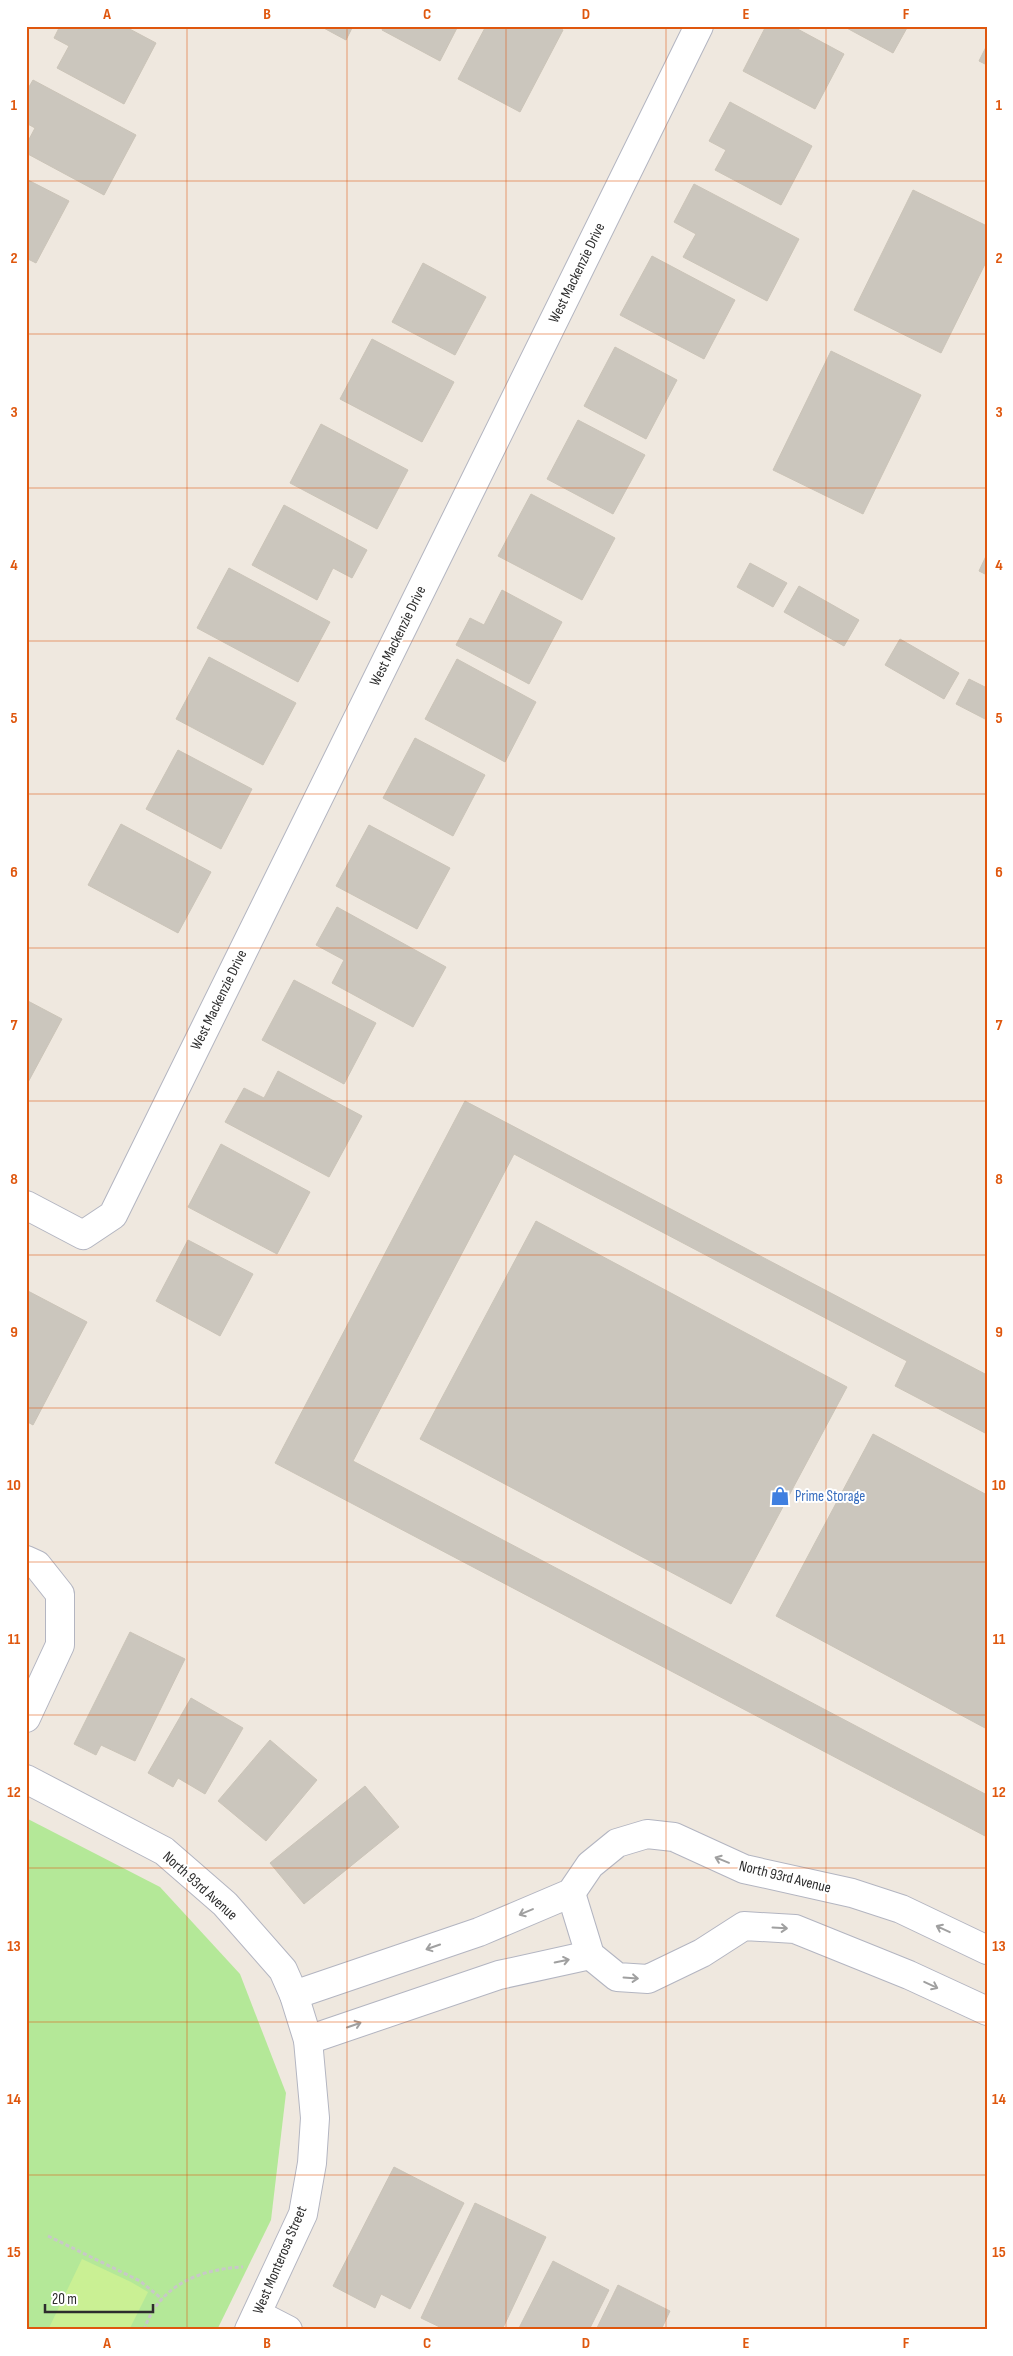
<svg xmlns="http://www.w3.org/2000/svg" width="1013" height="2356" viewBox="0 0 1013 2356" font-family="'Sofia Sans Condensed',sans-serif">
	<rect width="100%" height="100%" fill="#efe8df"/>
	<path fill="#b4e898" d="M26,1818L160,1887L240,1974L286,2093L271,2220L217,2330H26Z"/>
	<path fill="#caf094" d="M82,2259L131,2282L148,2292L129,2330H48Z"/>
	<g fill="#cbc6bd" stroke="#cbc4b8">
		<path d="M60,26H124L156,43L124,104L57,68L69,46L54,38Z"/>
		<path d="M320,26H353L346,40Z"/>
		<path d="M384,26H458L440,61L382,30Z"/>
		<path d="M486,26H556L563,30L520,112L458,79Z"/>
		<path d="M766,26H792L844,54L815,109L743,71Z"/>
		<path d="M843,26H908L893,53Z"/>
		<path d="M987,45V65L979,61Z"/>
		<path d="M33,80L136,135L104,195L26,153V145L35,128L26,123V92Z"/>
		<path d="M730,102L812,146L781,205L715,170L726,150L709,141Z"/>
		<path d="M26,179L69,201L36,263L26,258Z"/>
		<path d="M694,184L799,239L767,301L683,257L696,234L674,222Z"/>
		<path d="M913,190L987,226V260L941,353L854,310Z"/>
		<path d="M652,256L735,300L704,359L620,315Z"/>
		<path d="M423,263L486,297L455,355L392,322Z"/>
		<path d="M372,339L454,382L422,442L340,399Z"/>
		<path d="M615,347L677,380L646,439L584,406Z"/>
		<path d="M831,351L921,395L863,514L773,470Z"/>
		<path d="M578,420L645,455L613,514L547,479Z"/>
		<path d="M321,424L408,470L377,529L290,483Z"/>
		<path d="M531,494L615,538L582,600L498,556Z"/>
		<path d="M284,505L367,550L352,578L333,568L317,600L252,565Z"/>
		<path d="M987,554V575L979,571Z"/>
		<path d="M750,563L787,583L773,607L737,587Z"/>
		<path d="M229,568L330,622L298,682L197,628Z"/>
		<path d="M799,586L859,620L844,646L784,612Z"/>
		<path d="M502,590L562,622L529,684L456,645L470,618L484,625Z"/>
		<path d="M900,639L959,673L944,699L885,665Z"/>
		<path d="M209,657L296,703L263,765L176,719Z"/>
		<path d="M457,659L536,702L505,762L425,719Z"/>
		<path d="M969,679L987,688V720L956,704Z"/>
		<path d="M415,738L485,775L453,836L383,798Z"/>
		<path d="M178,750L252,789L221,849L146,809Z"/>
		<path d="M121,824L211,872L178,933L88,885Z"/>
		<path d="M369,825L450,868L417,929L336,886Z"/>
		<path d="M337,907L446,967L413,1027L332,983L344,960L316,945Z"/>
		<path d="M294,980L376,1023L344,1084L262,1040Z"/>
		<path d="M26,1000L62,1019L26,1086Z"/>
		<path d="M278,1071L362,1116L329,1177L225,1122L244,1088L264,1098Z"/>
		<path d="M465,1101L987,1375V1434L895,1386L907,1361L514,1154L353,1461L987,1795V1837L275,1463Z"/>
		<path d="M221,1144L310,1192L277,1254L188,1207Z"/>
		<path d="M536,1221L847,1387L731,1604L420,1439Z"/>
		<path d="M188,1240L253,1274L220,1336L156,1301Z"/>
		<path d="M26,1290L87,1322L33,1425L26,1421Z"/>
		<path d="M873,1434L987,1495V1729L776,1616Z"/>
		<path d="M130,1632L185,1659L135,1761L101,1745L96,1755L74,1744Z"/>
		<path d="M191,1698L243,1728L205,1794L178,1778L173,1787L148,1773Z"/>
		<path d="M270,1740L317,1780L266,1841L218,1801Z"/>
		<path d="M365,1786L399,1827L304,1904L270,1863Z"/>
		<path d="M394,2167L464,2203L410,2309L381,2294L375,2308L333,2286Z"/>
		<path d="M475,2203L546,2237L502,2330H446L421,2318Z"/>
		<path d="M553,2261L609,2290L589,2330H518Z"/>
		<path d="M618,2285L670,2311L661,2330H596Z"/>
	</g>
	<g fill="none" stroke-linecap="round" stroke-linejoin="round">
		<g stroke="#b3b5c1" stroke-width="30">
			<g id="minor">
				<path d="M26,1205L83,1235L113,1215L699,26"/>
				<path d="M26,1560L37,1565L60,1594V1645L26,1718"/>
				<path d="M26,1779L164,1851L225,1904L283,1970L294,1995L308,2040L315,2118L312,2163L303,2214L249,2330"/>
				<path d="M571,1893L590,1955L617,1977L648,1979L702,1953L744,1926L795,1929L909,1975L987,2011"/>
				<path d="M294,1995L479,1932L571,1893L590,1865L617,1843L647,1834L674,1837L744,1869L852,1893L901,1909L987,1950"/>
				<path d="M308,2040L499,1975L590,1955"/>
				<path d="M257,2314L288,2330"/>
			</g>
		</g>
		<g stroke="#c8c8c8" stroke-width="3" stroke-dasharray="4 2.5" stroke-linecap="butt">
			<path d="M48,2236L140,2281L162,2299"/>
			<path d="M144,2330C159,2285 200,2269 243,2267"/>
		</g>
		<use href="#minor" stroke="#fff" stroke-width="28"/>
	</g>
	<defs><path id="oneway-shaft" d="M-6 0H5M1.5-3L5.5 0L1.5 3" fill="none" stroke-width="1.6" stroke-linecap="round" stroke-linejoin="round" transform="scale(1.25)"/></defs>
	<g stroke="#a0a0a0">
		<use href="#oneway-shaft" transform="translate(722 1860) rotate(-158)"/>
		<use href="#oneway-shaft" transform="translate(526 1912) rotate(157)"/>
		<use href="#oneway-shaft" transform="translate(780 1928) rotate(3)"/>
		<use href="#oneway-shaft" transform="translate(943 1929) rotate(-155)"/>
		<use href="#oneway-shaft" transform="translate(433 1947) rotate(161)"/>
		<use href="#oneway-shaft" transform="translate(562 1961) rotate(-12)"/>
		<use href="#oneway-shaft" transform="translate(631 1978) rotate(4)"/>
		<use href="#oneway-shaft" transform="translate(931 1985) rotate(25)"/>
		<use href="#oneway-shaft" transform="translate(354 2025) rotate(-19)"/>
	</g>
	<path fill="none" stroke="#df570e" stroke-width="1" stroke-opacity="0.55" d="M187,26V2330M347,26V2330M506,26V2330M666,26V2330M826,26V2330M26,181H987M26,334H987M26,488H987M26,641H987M26,794H987M26,948H987M26,1101H987M26,1255H987M26,1408H987M26,1562H987M26,1715H987M26,1868H987M26,2022H987M26,2175H987"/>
	<defs>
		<g id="shop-bare" transform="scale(1.5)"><path d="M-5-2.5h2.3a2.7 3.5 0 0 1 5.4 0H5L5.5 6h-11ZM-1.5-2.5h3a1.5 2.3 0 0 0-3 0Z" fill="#3f7fe0" stroke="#fff" stroke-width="2.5" paint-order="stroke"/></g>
	</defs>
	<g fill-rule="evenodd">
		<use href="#shop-bare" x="780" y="1496"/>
	</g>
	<g text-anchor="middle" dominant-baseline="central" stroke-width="4" stroke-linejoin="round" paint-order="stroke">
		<g font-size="15" fill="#2d2d2d" stroke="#fff">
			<text transform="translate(577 273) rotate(-64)">West Mackenzie Drive</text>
			<text transform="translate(398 636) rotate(-64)">West Mackenzie Drive</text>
			<text transform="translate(219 1000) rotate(-64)">West Mackenzie Drive</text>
			<text transform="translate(785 1877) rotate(14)">North 93rd Avenue</text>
			<text transform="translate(200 1886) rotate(42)">North 93rd Avenue</text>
			<text transform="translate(280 2260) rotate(-67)">West Monterosa Street</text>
		</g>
		<g font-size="15" fill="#366cbe" stroke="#fff" text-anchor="start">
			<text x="795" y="1496">Prime Storage</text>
		</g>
	</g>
	<rect width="1013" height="2356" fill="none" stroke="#ffffff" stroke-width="55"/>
	<path d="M45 2304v8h108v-8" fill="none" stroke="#2d2d2d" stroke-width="2.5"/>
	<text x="52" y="2304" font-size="15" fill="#2d2d2d" stroke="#ffffff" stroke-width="4" paint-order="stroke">20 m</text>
	<rect x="28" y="28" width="958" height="2300" fill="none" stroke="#df570e" stroke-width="2"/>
	<g font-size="16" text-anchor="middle" font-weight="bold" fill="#df570e">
		<text x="107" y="19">A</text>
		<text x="267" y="19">B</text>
		<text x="427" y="19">C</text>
		<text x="586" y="19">D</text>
		<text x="746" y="19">E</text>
		<text x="906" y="19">F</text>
		<text x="14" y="110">1</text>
		<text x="999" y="110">1</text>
		<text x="14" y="263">2</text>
		<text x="999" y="263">2</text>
		<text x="14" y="417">3</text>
		<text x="999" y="417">3</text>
		<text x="14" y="570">4</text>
		<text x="999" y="570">4</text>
		<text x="14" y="723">5</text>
		<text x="999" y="723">5</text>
		<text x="14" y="877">6</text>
		<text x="999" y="877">6</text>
		<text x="14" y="1030">7</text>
		<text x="999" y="1030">7</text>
		<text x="14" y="1184">8</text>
		<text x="999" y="1184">8</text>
		<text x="14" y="1337">9</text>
		<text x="999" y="1337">9</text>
		<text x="14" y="1490">10</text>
		<text x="999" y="1490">10</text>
		<text x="14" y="1644">11</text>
		<text x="999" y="1644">11</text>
		<text x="14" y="1797">12</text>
		<text x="999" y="1797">12</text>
		<text x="14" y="1951">13</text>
		<text x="999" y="1951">13</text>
		<text x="14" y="2104">14</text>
		<text x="999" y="2104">14</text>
		<text x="14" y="2257">15</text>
		<text x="999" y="2257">15</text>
		<text x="107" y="2348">A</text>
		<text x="267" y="2348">B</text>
		<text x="427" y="2348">C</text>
		<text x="586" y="2348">D</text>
		<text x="746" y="2348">E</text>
		<text x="906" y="2348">F</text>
	</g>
</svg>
